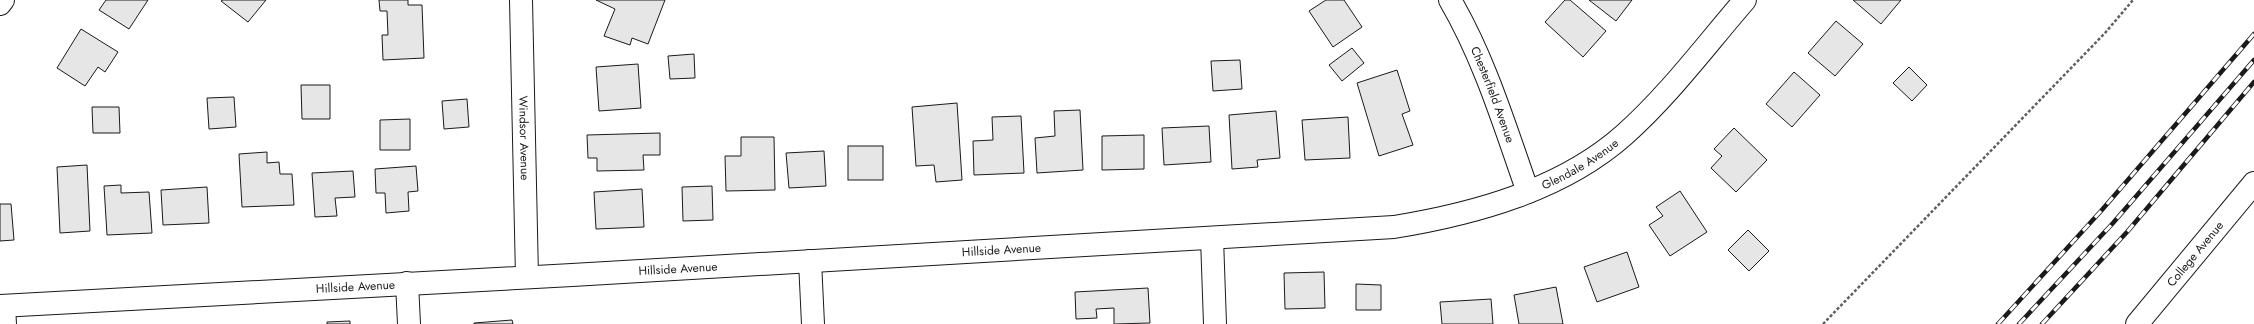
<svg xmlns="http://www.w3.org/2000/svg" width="2254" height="324" viewBox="0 0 2254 324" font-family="Jost,sans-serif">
	<rect width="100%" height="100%" fill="#fff"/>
	<g fill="#e6e6e6" stroke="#1a1a1a">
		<path d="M106,0H148L129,29L99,10Z"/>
		<path d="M223,0H266L248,22L221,1Z"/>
		<path d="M379,0H408V5H422L424,58L383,60L382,35H388L387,11H380Z"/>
		<path d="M596,0H665L648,44L632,38L630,45L604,36L615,9Z"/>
		<path d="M1326,0H1344L1362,27L1333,47L1309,11Z"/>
		<path d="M1565,0H1570L1606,31L1583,57L1545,22Z"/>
		<path d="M1589,0H1632L1616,21Z"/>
		<path d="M1853,0H1901L1881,24Z"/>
		<path d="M1836,21L1863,44L1835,76L1808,53Z"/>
		<path d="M81,29L118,52L105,72L98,67L85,86L57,68Z"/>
		<path d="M1352,48L1364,63L1342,81L1329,65Z"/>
		<path d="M694,54L695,78L670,79L668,56Z"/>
		<path d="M1240,60L1242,89L1213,91L1211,61Z"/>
		<path d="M638,64L641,108L599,111L596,67Z"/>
		<path d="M1909,67L1927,85L1912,101L1893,83Z"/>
		<path d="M1397,70L1410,111L1402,114L1413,145L1379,156L1357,83Z"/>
		<path d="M1794,72L1820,95L1792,127L1766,104Z"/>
		<path d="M301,85H330V119H302Z"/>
		<path d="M234,97L236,127L209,129L207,98Z"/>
		<path d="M467,99L469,127L444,129L442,101Z"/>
		<path d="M957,103L962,180L936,182L934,165L916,166L912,107Z"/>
		<path d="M92,107H119L120,133H93Z"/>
		<path d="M1080,110L1083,170L1037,173L1035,138L1055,136L1054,111Z"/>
		<path d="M1276,111L1280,158L1257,160L1258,167L1232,169L1229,115Z"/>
		<path d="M1021,116L1024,173L974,175L973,141L993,140L992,117Z"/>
		<path d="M1348,117L1350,158L1305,160L1302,120Z"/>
		<path d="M410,119V150H380V120Z"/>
		<path d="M1209,126L1211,162L1164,165L1162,128Z"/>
		<path d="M1734,128L1767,160L1736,192L1711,168L1722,156L1714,149Z"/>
		<path d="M660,133V155H643L644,170L597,171V158H588L587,135Z"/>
		<path d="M1144,135V169L1102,170V136Z"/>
		<path d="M741,137H774L775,190L726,191L725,156H741Z"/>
		<rect x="848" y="146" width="35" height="34"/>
		<path d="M824,151L826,186L789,188L786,153Z"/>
		<path d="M267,152V163L279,162L280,174H292L294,205L242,207L239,154Z"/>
		<path d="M87,165L90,231L60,233L57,167Z"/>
		<path d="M416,166L418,191L408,192L409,211L386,213L385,193H376L375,169Z"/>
		<path d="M353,171L355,197L335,198L337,216L315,217L312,173Z"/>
		<path d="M121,185V193L149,192L152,233L107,235L104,186Z"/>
		<path d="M712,186L713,220L683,221L682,187Z"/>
		<path d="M207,187L209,223L163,225L161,190Z"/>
		<path d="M642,189L644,227L596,229L594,192Z"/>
		<path d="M1680,191L1707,232L1670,256L1649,225L1663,216L1656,207Z"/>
		<path d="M0,204H11L14,240L0,241Z"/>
		<path d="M1748,230L1769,251L1749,271L1728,250Z"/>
		<path d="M1627,252L1639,287L1597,302L1584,267Z"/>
		<path d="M1324,272L1325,308L1285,309L1284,273Z"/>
		<path d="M1356,284L1381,285V310H1356Z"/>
		<path d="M1556,287L1563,324H1519L1514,295Z"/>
		<path d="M1148,288L1150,323L1114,324V308L1096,309L1097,318L1076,319L1075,292Z"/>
		<path d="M1491,299L1493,324H1442L1440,302Z"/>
		<path d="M512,320L513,324H474V323Z"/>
		<path d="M350,321V324H327V322Z"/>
	</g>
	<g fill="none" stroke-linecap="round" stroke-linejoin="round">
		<g stroke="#1a1a1a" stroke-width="24">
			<g id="street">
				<path id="s1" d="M521,0L527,277"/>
				<path id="s2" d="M1450,0C1485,60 1505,127 1528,192"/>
				<path d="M0,4L3,0"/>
				<path d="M1212,238L1215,324"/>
				<path d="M810,261L813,324"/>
				<path d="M407,283L409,324"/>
				<path id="s3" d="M0,306L572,275L1394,227C1474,214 1562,190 1624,135C1669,95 1706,45 1745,0"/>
				<path d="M4,306L5,324"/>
			</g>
		</g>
		<g stroke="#1a1a1a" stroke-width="24">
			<g id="secondary">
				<path id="s4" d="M2137,324L2254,183"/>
			</g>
		</g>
		<path stroke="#5f5f5f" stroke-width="2.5" stroke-dasharray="3 2" stroke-linecap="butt" d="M1823,324L2105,33L2133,0"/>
		<use href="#street" stroke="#fff" stroke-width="22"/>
		<use href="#secondary" stroke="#fff" stroke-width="22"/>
		<g stroke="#1a1a1a" stroke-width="4.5">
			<g id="rail">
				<path d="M1998,324L2101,211L2254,34"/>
				<path d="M2019,324L2113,223L2254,60"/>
				<path d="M2042,324L2127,232L2254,82"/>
			</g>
		</g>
		<use href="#rail" stroke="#fff" stroke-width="3" stroke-dasharray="9" stroke-linecap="butt"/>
	</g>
	<g text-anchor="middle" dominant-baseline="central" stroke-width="3" stroke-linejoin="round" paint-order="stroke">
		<g font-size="12" fill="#1a1a1a" stroke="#fff">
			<text stroke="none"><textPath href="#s2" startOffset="104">Chesterfield Avenue</textPath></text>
			<text stroke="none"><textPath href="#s1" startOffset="138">Windsor Avenue</textPath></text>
			<text stroke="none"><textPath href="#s3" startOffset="1594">Glendale Avenue</textPath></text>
			<text stroke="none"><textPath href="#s3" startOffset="1003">Hillside Avenue</textPath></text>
			<text stroke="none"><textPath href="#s4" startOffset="91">College Avenue</textPath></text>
			<text stroke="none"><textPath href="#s3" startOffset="679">Hillside Avenue</textPath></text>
			<text stroke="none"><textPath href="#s3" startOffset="356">Hillside Avenue</textPath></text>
		</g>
	</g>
</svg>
